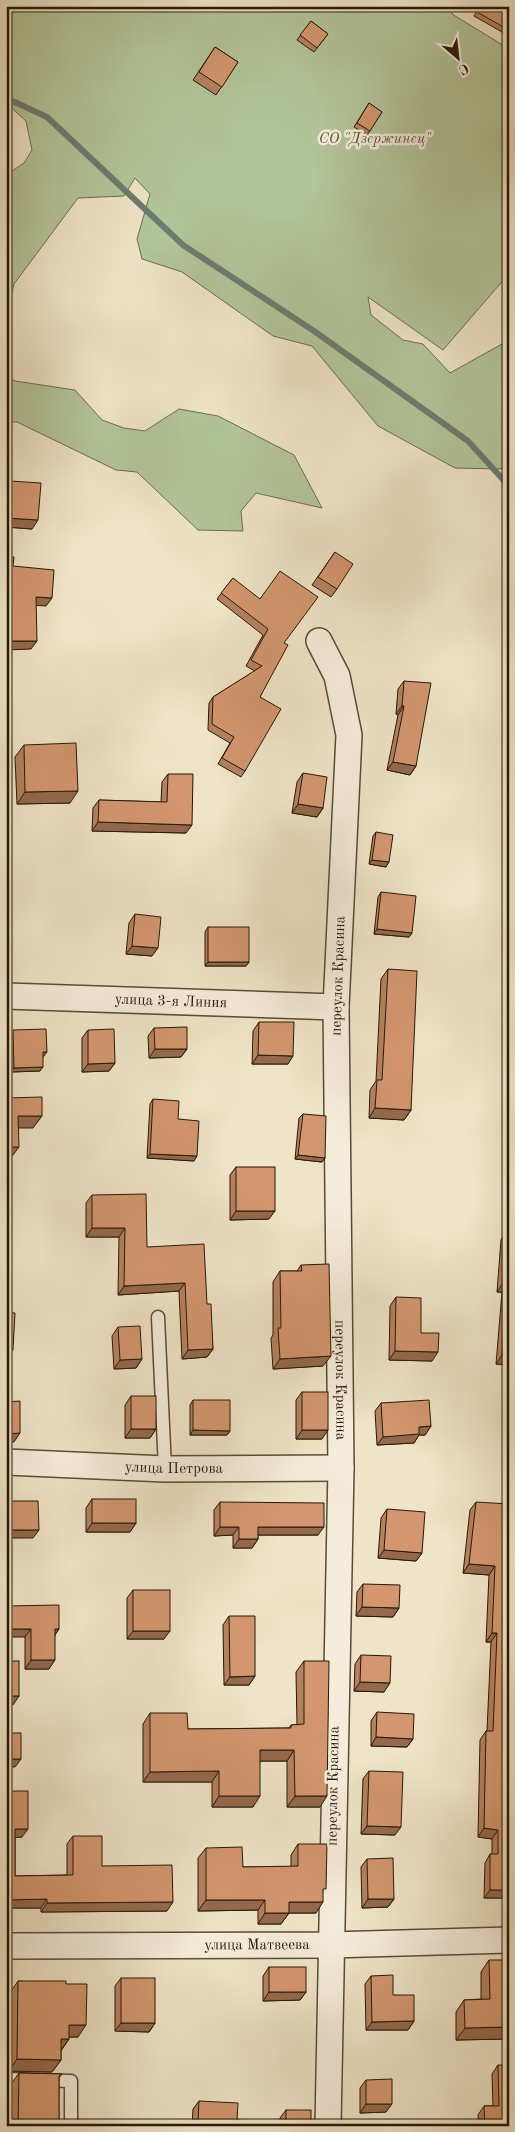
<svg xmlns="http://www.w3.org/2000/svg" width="515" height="2132" viewBox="0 0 515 2132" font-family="'Old Standard TT',serif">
	<rect width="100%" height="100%" fill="#efe4c7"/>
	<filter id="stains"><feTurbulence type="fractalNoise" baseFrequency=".004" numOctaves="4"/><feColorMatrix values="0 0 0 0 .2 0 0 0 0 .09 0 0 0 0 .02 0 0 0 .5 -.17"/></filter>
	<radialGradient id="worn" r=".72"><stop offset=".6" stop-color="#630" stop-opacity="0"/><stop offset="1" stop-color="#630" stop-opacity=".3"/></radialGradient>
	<g fill="#b3c59a" stroke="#6c6e50">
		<path d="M6,6H455L452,14L509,49V277H506L443,350L368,297L371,315L403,340L423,344L450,373L502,344L509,347V465L500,469L455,468L378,426L312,346L273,336L182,272L142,259L137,239L150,194L135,178L124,196L78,198L14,284L6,318V175L24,163L32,150L26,121L6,103Z"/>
		<path d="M6,376L15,381L75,390L102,420L124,428L145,431L179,409L218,416L294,455L322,508L256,493L241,511L243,531L198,530L137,472L116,470L17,422H6Z"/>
	</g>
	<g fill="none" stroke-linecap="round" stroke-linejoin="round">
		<path stroke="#6c7c72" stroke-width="6" d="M6,98L47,117L183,245L314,331L468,441L509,486"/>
		<g stroke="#584b37" stroke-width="15">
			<g id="lane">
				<path d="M158,1317L165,1469"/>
				<path d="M6,2079L71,2081V2126"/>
			</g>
		</g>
		<g stroke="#584b37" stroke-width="28">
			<g id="street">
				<path id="s1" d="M319,641L337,676L349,735L336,1007L341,1468L328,2126"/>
				<path id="s2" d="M6,996L336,1007"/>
				<path id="s3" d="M6,1462L165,1469L341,1468"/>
				<path id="s4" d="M6,1946L330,1945L509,1940"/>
			</g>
		</g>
		<use href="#lane" stroke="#f5eddb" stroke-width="12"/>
		<use href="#street" stroke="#f5eddb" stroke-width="25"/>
	</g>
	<g fill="#b5815f" stroke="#261807">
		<path d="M479,6H509V36L474,16Z"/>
		<path d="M311,21L328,34L314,52L297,40Z"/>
		<path d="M215,47L238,62L216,95L193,80Z"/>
		<path d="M369,103L382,112L367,135L354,127Z"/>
		<path d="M10,481L32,529L6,527V486Z"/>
		<path d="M335,552L337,589L331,597L312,585Z"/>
		<path d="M233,578L284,643L260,697L245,771L241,777L218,764L230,743L208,730L209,703L213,697L255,671L246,666L263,635L217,599Z"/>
		<path d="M404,681L416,766L410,775L387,770L398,715L396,714L398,689Z"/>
		<path d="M24,745L70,803L17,804L15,757Z"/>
		<path d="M303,773L323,808L317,817L292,813L297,782Z"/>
		<path d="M168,774L186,833L92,831L93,808L99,800L161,802L162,782Z"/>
		<path d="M376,832L386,867L369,864L373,836Z"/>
		<path d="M381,892L412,933L409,937L374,934L378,897Z"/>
		<path d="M135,914L152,956L126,954L129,923Z"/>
		<path d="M208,927L249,962L246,966H205V932Z"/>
		<path d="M388,969L411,1110L404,1120L369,1118L370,1090L376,1081L381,979Z"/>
		<path d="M259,1022L288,1064H252L253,1031Z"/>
		<path d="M154,1028L187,1049L181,1057L149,1058L148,1036Z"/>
		<path d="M13,1030L44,1056H43L40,1071L11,1072L10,1034Z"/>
		<path d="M88,1030L115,1063L109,1071L82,1072V1038Z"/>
		<path d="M153,1099L178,1119L194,1161L147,1158L150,1104Z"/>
		<path d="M303,1114L325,1158L322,1162L295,1159L299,1118Z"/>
		<path d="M236,1167L269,1219L230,1220V1175Z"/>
		<path d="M92,1195L207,1304L213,1349L207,1357L182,1359L179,1291L118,1295L119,1237H86V1203Z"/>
		<path d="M507,1231H509V1365L496,1364L502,1292H497L501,1240Z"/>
		<path d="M301,1265L323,1366L273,1369L271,1338L273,1335V1282L280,1271H297Z"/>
		<path d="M396,1297L421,1333L432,1361L389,1360L390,1306Z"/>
		<path d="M118,1327L142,1359L136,1368L114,1369L112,1336Z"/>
		<path d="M302,1392L322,1439H296V1400Z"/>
		<path d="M131,1396L156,1429L150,1438H125V1405Z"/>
		<path d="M193,1400L230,1431L227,1435H190V1405Z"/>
		<path d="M381,1403L431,1426L425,1435H419L414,1443L377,1445L375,1411Z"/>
		<path d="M92,1499L136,1523L130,1532H86V1508Z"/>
		<path d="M220,1502L318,1535H258V1539L252,1548H233V1535L214,1536V1510Z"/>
		<path d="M476,1502L506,1538L508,1595L509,1898H484L485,1863L490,1854H492V1839L478,1837L480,1740L486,1731H487L491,1642H486L489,1575L463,1573L470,1510Z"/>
		<path d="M387,1509L422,1553L416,1561L378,1558L381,1518Z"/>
		<path d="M363,1584L399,1608L393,1617L356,1616L357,1592Z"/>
		<path d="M133,1590L164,1639H127V1598Z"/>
		<path d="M6,1606L59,1629L55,1635L49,1669H25V1637Z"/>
		<path d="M229,1616L255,1676L249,1685H224L223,1625Z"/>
		<path d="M361,1655L384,1692L354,1691L355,1664Z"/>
		<path d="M304,1661L320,1807H287V1761H260L253,1807H212V1782H143V1724L150,1713L188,1729L289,1728L291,1725H297L296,1672Z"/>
		<path d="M377,1712L413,1739L407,1747L371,1746V1721Z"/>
		<path d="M369,1771L395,1835L361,1834L363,1779Z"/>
		<path d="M6,1791L22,1837H15V1876L67,1875V1844L73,1836L102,1866L167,1911L41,1912V1908H6Z"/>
		<path d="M298,1844L323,1892L316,1913H289L281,1924H258V1910L198,1911V1858L206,1848L243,1867H291V1855Z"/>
		<path d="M367,1859L394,1899L388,1907L362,1908L361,1867Z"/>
		<path d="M489,1960L509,2039L456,2040V2012L464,2000L481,1999V1972Z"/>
		<path d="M269,1967L306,1992L300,2000L263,2001V1976Z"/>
		<path d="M371,1976L393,1995L414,2021L408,2030H366L365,1984Z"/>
		<path d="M121,1978L155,2023L149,2032L115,2031V1986Z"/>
		<path d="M18,1981L66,1984L78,2037H69V2039L61,2051V2060L52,2072L9,2071L10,1993Z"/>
		<path d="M498,2065L509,2126H479L478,2115L484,2106H493L492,2074Z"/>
		<path d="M19,2073L62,2074L59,2078V2126H8L9,2087Z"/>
		<path d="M366,2080L386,2112L360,2113V2088Z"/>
		<path d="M199,2101L237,2120L252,2126H192L193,2109Z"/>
		<path d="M286,2110L311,2126H280V2118Z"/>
	</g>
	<g fill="#94694d" stroke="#261807">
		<path d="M6,518L38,520L32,529L6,527Z"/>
		<path d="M36,597L52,598L46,606L30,605Z"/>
		<path d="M9,641H37L31,649L6,650Z"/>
		<path d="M402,706H404L398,715L396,714Z"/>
		<path d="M393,762L416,766L410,775L387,770Z"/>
		<path d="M78,791L70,803L17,804L25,792Z"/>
		<path d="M298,804L323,808L317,817L292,813Z"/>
		<path d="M98,822L192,825L186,833L92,831Z"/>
		<path d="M372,860L389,862L386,867L369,864Z"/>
		<path d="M377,929L412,933L409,937L374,934Z"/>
		<path d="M132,946L158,948L152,956L126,954Z"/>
		<path d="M208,962H249L246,966H205Z"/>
		<path d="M155,1049H187L181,1057L149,1058Z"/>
		<path d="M43,1052H47L44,1056H39Z"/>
		<path d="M258,1055L293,1056L288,1064H252Z"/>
		<path d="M115,1063L109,1071L82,1072L88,1064Z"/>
		<path d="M43,1067L40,1071L11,1072L14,1068Z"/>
		<path d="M375,1108L411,1110L404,1120L369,1118Z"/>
		<path d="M18,1116H42L33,1128H10Z"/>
		<path d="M6,1147H19L10,1159H6Z"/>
		<path d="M150,1154L197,1156L194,1161L147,1158Z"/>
		<path d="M298,1155L325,1158L322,1162L295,1159Z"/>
		<path d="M236,1211H275L269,1219L230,1220Z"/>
		<path d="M92,1228H125L119,1237H86Z"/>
		<path d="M185,1283L179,1291L118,1295L124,1286Z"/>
		<path d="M503,1283L508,1284L502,1292H497Z"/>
		<path d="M6,1349L13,1350L7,1358H6Z"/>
		<path d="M213,1349L207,1357L182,1359L188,1350Z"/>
		<path d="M395,1351L438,1352L432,1361L389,1360Z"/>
		<path d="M502,1355L509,1356V1365L496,1364Z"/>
		<path d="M331,1356L323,1366L273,1369L280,1359Z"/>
		<path d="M142,1359L136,1368L114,1369L120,1360Z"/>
		<path d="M431,1426L425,1435H419L414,1443L377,1445L383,1437L419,1427Z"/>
		<path d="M131,1429H156L150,1438H125Z"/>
		<path d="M193,1430L230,1431L227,1435H190Z"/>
		<path d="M302,1430H328L322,1439H296Z"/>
		<path d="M20,1433L14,1442H6V1434Z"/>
		<path d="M92,1523H136L130,1532H86Z"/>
		<path d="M220,1527H239L233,1535L214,1536Z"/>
		<path d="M258,1527H324L318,1535H252Z"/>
		<path d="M6,1530H39L33,1538H6Z"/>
		<path d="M239,1539H258L252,1548H233Z"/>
		<path d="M384,1550L422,1553L416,1561L378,1558Z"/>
		<path d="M469,1564L495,1566L489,1575L463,1573Z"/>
		<path d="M362,1607L399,1608L393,1617L356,1616Z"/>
		<path d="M6,1629H31L25,1637H6Z"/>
		<path d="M55,1629H59L53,1637Z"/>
		<path d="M133,1631H170L164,1639H127Z"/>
		<path d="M492,1633H497L491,1642H486Z"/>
		<path d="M31,1660H55L49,1669H25Z"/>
		<path d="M255,1676L249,1685H224L230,1677Z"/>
		<path d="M360,1682L390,1683L384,1692L354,1691Z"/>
		<path d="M6,1696H19L13,1705H6Z"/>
		<path d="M376,1737L413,1739L407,1747L371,1746Z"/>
		<path d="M260,1750H294L287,1761H252Z"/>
		<path d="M6,1759H21L15,1767H6Z"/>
		<path d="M219,1771L212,1782H143L150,1772Z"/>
		<path d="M219,1796H260L253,1807H212Z"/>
		<path d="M295,1796H327L320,1807H287Z"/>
		<path d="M367,1826L401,1827L395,1835L361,1834Z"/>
		<path d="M484,1828L498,1830L492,1839L478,1837Z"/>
		<path d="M15,1829H28L22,1837L9,1838Z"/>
		<path d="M490,1890H509V1898H484Z"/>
		<path d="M47,1899L41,1908H6V1900Z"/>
		<path d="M368,1899H394L388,1907L362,1908Z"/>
		<path d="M206,1900H265L258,1910L198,1911Z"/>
		<path d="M173,1902L167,1911L41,1912L47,1903Z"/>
		<path d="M289,1902H323L316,1913H281Z"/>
		<path d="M265,1913H289L281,1924H258Z"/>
		<path d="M269,1992H306L300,2000L263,2001Z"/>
		<path d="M414,2021L408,2030H366L372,2022Z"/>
		<path d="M121,2023H155L149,2032L115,2031Z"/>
		<path d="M69,2025H86L78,2037H60Z"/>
		<path d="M509,2027V2039L456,2040L465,2028Z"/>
		<path d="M61,2039H69L60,2051Z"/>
		<path d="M17,2059L61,2060L52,2072L9,2071Z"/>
		<path d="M366,2104H392L386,2112L360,2113Z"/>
		<path d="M198,2123L217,2124L216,2126H196Z"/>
	</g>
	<g fill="#d3966e" stroke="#261807">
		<path d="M480,6H509V30L477,12Z"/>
		<path d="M311,21L328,34L317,48L300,35Z"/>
		<path d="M215,47L238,62L222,87L199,72Z"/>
		<path d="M369,103L382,112L370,131L357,123Z"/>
		<path d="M10,481L41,483L38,520L6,518V502H8Z"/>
		<path d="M335,552L353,564L337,589L318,577Z"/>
		<path d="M6,556L14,557L13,566L54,570L52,598L36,597L37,641H9V659H6Z"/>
		<path d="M280,571L318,597L284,643L288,645L260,697L281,709L245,771L222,758L234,737L212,724L213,697L262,666L251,660L268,629L221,593L233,578L260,599Z"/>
		<path d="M404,681L431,683L416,766L393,762L404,706H402Z"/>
		<path d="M76,743L78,791L25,792L24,745Z"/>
		<path d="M303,773L327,777L323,808L298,804Z"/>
		<path d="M168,774H193L192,825L98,822L99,800L167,802Z"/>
		<path d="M376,832L393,835L389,862L372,860Z"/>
		<path d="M381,892L416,896L412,933L377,929Z"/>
		<path d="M135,914L161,917L158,948L132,946Z"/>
		<rect x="208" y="927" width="41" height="35"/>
		<path d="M388,969L417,971L411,1110L375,1108L377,1080H382Z"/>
		<path d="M259,1022H294L293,1056L258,1055Z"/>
		<path d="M187,1027V1049H155L154,1028Z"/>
		<path d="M46,1029L47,1052H43V1067L14,1068L13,1030Z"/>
		<path d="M114,1029L115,1063L88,1064V1030Z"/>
		<path d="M42,1097V1116H18L19,1147H6V1098Z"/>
		<path d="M153,1099L179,1101L178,1119L199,1121L197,1156L150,1154Z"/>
		<path d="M303,1114L326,1116L325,1158L298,1155Z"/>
		<rect x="236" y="1167" width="39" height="44"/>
		<path d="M6,1182H10L8,1278H6Z"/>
		<path d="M146,1194L147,1247L204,1244L207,1304H211L213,1349L188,1350L185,1283L124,1286L125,1228H92V1195Z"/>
		<path d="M507,1231H509V1356L502,1355L508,1284L503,1283Z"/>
		<path d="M329,1264L331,1356L280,1359L278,1328H281L280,1271H302L301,1265Z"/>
		<path d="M396,1297L421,1298V1333H439L438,1352L395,1351Z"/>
		<path d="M6,1312L15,1313L13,1350L6,1349Z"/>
		<path d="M140,1326L142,1359L120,1360L118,1327Z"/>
		<rect x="302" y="1392" width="26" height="38"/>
		<rect x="131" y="1396" width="25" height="33"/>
		<path d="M193,1400H230V1431L193,1430Z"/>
		<path d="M429,1400L431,1426L419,1427V1434L383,1437L381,1403Z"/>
		<path d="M20,1401V1433L6,1434V1402Z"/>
		<rect x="92" y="1499" width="44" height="24"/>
		<path d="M6,1501H38L39,1530H6Z"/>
		<path d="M220,1502L324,1503V1527H258V1539H239V1527H220Z"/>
		<path d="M476,1502L509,1504L506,1538L509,1539V1890H490V1854H498V1830L484,1828L486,1731H493L497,1633H492L495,1566L469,1564Z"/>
		<path d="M387,1509L425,1512L422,1553L384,1550Z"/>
		<path d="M363,1584L400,1585L399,1608L362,1607Z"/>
		<rect x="133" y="1590" width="37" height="41"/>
		<path d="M59,1605V1629H55V1660H31V1629H6V1606Z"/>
		<path d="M229,1616H255V1676L230,1677Z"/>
		<path d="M361,1655L391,1656L390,1683L360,1682Z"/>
		<rect x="6" y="1661" width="13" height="35"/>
		<path d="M304,1661H329L327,1796H295L294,1750H260V1796H219V1771L150,1772V1713H187L188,1729L291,1728V1725L304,1724Z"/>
		<path d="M377,1712L414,1714L413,1739L376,1737Z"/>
		<rect x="6" y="1733" width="15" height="26"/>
		<path d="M369,1771L403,1772L401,1827L367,1826Z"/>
		<path d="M6,1791H28V1829H15V1876L73,1875V1836H102V1866L172,1865L173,1902L47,1903V1899L6,1900Z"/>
		<path d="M298,1844H327L326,1889H323V1902H289V1913H265V1900H206V1848L242,1847L243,1867L298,1866Z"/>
		<path d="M393,1858L394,1899H368L367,1859Z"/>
		<path d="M489,1960H509V2027L465,2028L464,2000L490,1999Z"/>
		<rect x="269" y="1967" width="37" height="25"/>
		<path d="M393,1975V1995H414V2021L372,2022L371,1976Z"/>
		<rect x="121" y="1978" width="34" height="45"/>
		<path d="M18,1981H66V1984H87L86,2025H69V2039H61V2060L17,2059Z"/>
		<path d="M498,2065H509V2126H485L484,2106H499Z"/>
		<path d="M19,2073L62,2074L59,2076V2126H18Z"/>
		<path d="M392,2079V2104H366V2080Z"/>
		<path d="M199,2101L238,2103L237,2120L253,2121L252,2126H217V2124L198,2123Z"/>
		<rect x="286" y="2110" width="25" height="16"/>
	</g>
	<g text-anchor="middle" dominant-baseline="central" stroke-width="5" stroke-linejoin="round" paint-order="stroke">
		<g font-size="15" font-style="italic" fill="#57553a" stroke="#f5eddb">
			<text x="375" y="139">СО "Дзержинец"</text>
		</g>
		<g font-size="15" fill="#261807" stroke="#f5eddb">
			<text transform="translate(339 976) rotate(-88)">переулок Красина</text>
			<text stroke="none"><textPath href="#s2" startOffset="165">улица 3-я Линия</textPath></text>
			<text stroke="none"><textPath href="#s1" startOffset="745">переулок Красина</textPath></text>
			<text stroke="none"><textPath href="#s3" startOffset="168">улица Петрова</textPath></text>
			<text transform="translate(334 1786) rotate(-89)">переулок Красина</text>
			<text stroke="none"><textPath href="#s4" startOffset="251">улица Матвеева</textPath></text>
		</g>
	</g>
	<rect width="515" height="2132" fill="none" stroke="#efe4c7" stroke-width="25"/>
	<rect x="8" y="8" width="500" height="2117" fill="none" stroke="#261807" stroke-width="2.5"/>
	<rect x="12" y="12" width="490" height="2107" fill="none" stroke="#261807"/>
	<g transform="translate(458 58) rotate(152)" stroke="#f5eddb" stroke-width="4" paint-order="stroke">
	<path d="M0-4L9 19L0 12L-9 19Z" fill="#261807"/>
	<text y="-8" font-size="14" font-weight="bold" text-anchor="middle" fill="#261807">С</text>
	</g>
	<rect width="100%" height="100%" filter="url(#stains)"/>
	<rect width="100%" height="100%" fill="url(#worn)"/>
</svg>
